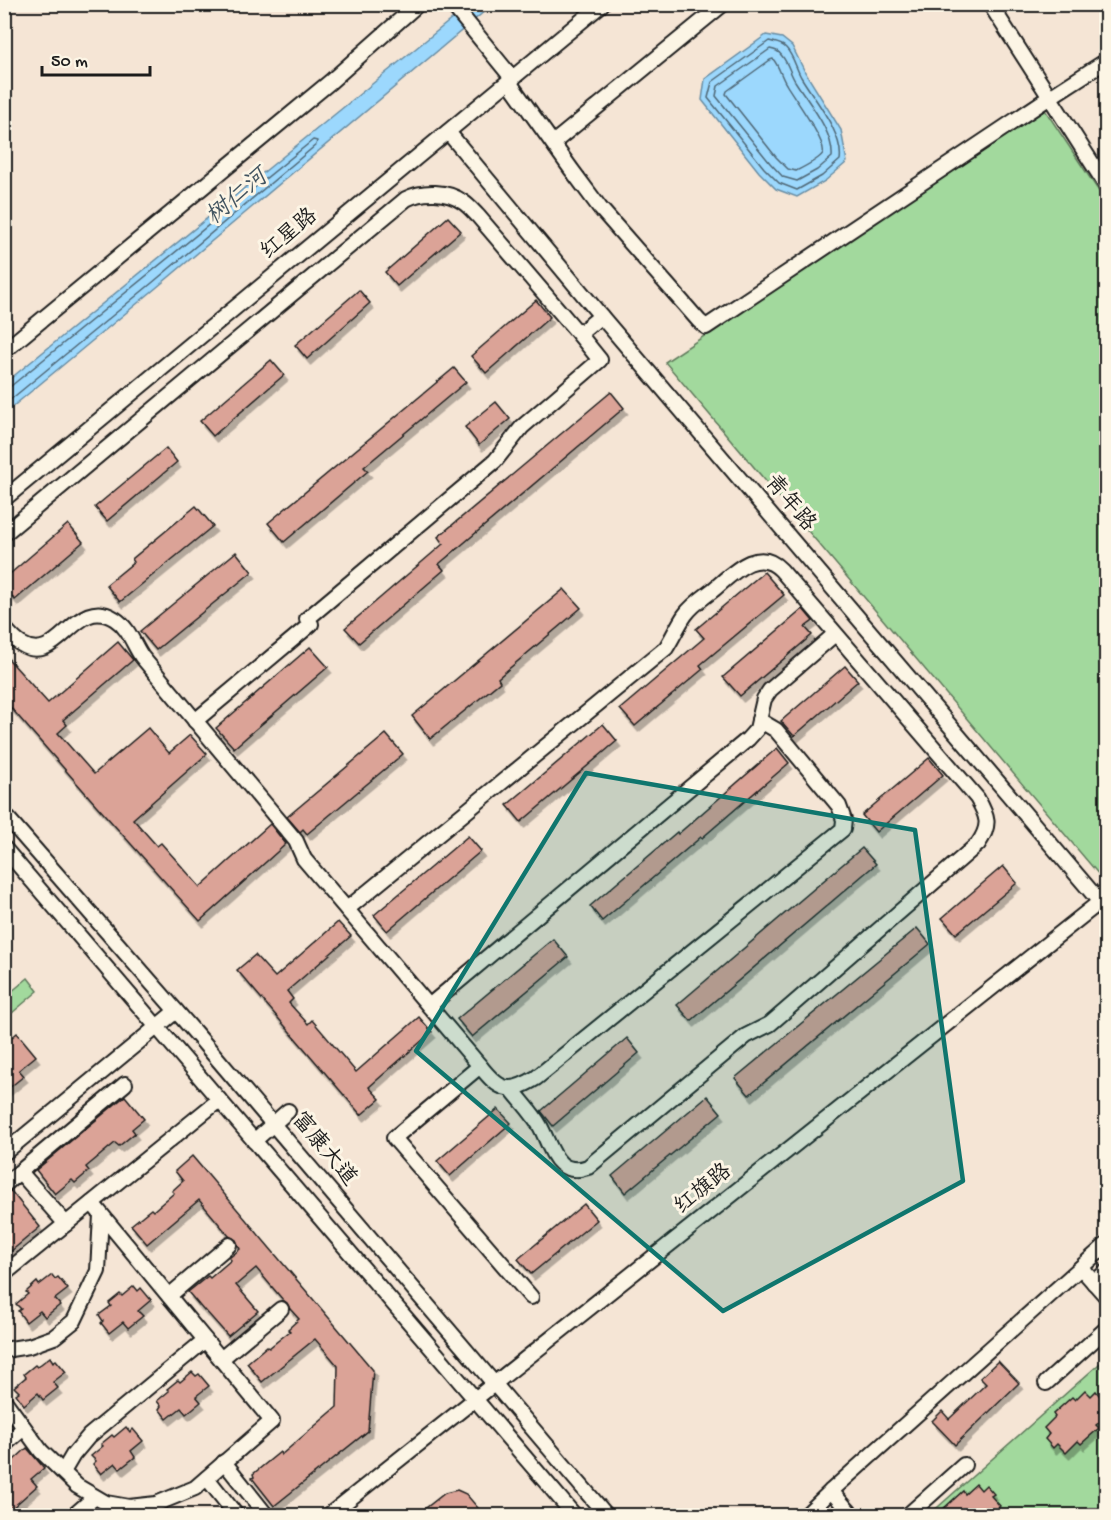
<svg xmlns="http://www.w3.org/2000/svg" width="1111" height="1520" viewBox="0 0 1111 1520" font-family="'Gochi Hand','LXGW WenKai TC',sans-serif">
	<defs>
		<filter id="shadow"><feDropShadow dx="3.5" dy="6" stdDeviation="0" flood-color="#0004"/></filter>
	</defs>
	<rect width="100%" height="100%" fill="#f5e5d5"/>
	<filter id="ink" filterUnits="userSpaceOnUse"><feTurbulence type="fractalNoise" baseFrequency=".0167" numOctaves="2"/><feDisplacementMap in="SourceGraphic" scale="12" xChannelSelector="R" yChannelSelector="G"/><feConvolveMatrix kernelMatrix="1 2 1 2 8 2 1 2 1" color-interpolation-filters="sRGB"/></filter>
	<g filter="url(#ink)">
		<g fill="#a2d99d" stroke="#5f7a5c" stroke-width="1.5">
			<path d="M1045,110L1106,202V883L665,362Z"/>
			<path d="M28,978L38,991L5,1019V997Z"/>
			<path d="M1106,1358V1515H929Z"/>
		</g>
		<g fill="#9cd8fd" stroke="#698da3" stroke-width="1.5">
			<path d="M468,5H492L156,288L5,413V383L458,14Z"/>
			<path d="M766,35L782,38L792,46L805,72L841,130L847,162L825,181L797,197L776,189L759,172L702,100L705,79Z"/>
		</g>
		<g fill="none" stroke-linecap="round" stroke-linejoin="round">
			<g stroke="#4f6776" stroke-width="1.5">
				<path d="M769,41C775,43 781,43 786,48C793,55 796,68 801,77C814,99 844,134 840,160L822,176L797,190L779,183L764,168L708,98L712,82Z"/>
				<path d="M770,49C775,50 779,51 782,56C788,63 790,73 795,81C808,102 834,132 832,157L817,170L797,181L783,177L770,163L716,96L718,86Z"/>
				<path d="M773,59C779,66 781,76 786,84C792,95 827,142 823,153C820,159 802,168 796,171L788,169L776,157L726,94L727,91L770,60Z"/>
				<path d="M4,387L11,386L313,140L317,141L316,145L152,283L4,405"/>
			</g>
		</g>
		<g fill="#dba397" stroke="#1c1c1c" stroke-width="1.5" filter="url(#shadow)">
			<path d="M448,217L461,231L397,286L385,272Z"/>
			<path d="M359,290L370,303L307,359L295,345Z"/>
			<path d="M536,300L550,317L486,373L471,356Z"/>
			<path d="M271,360L284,375L213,436L200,421Z"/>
			<path d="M454,368L466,382L364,467L368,471L284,542L268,523Z"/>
			<path d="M611,392L624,408L439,564L444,570L359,643L345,628L443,544L438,537Z"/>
			<path d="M496,402L510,419L479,445L465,427Z"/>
			<path d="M166,448L177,462L107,521L95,507Z"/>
			<path d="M196,506L213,526L120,602L106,585L134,562L132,559Z"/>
			<path d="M68,524L83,542L15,600L4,588V579Z"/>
			<path d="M236,552L252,572L156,650L140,631Z"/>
			<path d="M764,572L784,595L700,665L703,669L635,726L620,709L704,638L696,629Z"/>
			<path d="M564,589L581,608L498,678L500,682L430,739L412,716Z"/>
			<path d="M803,609L813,621L805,627L812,635L740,696L723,677Z"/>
			<path d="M118,642L133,660L63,720L67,725L58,733L94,774L148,728L169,753L190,735L207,754L133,819L157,846L161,843L200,887L270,824L286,844L200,921L96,805L4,700V654L48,703Z"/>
			<path d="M310,647L328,667L234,748L216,728Z"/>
			<path d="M845,666L858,681L794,736L781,721Z"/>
			<path d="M603,724L617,741L521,822L507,805Z"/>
			<path d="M386,734L403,754L307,834L303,829L300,832L287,817Z"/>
			<path d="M777,748L789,763L702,838L701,837L602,921L590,906L677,832L678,834Z"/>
			<path d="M929,758L943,775L876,832L862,815Z"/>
			<path d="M468,836L481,851L387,931L374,915Z"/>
			<path d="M862,848L876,864L691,1021L677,1005Z"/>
			<path d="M1003,866L1017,883L956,934L942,918Z"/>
			<path d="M338,922L351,936L287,991L293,999L289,1003L308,1024L312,1020L356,1072L419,1017L432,1032L369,1087L380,1099L361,1115L237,970L255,955L275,977Z"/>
			<path d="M917,928L930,944L749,1095L735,1078Z"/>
			<path d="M553,939L568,957L472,1037L457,1019Z"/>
			<path d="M17,1033L36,1056L19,1070L24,1076L4,1092V1044Z"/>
			<path d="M627,1038L639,1053L553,1126L541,1111Z"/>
			<path d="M125,1096L144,1119L132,1129L135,1133L119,1146L115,1143L86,1167L89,1171L75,1183L72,1180L55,1194L36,1170Z"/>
			<path d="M707,1096L721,1113L625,1193L612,1176Z"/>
			<path d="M498,1109L511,1123L450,1176L437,1161Z"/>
			<path d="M192,1156L373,1370L368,1431L274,1506L252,1478L254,1477L253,1474L280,1452L281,1455L337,1407L338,1366L315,1339L262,1382L247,1363L267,1346L269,1348L290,1331L288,1329L299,1319L290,1309L287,1303L283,1300L256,1268L236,1285L258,1311L228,1336L205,1310L204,1311L188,1292L208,1276L210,1278L231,1260L229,1258L240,1249L236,1240L229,1236L199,1200L147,1244L131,1225L151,1209L153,1211L174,1193L172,1191L183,1181L175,1171Z"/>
			<path d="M11,1191L40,1227L4,1257V1194Z"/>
			<path d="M584,1204L597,1220L531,1274L518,1259Z"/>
			<path d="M52,1275L55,1279L58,1277L68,1289L55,1299L60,1305L45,1317L40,1311L26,1322L18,1311L21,1309L16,1304L28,1294L26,1292L37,1282L39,1285Z"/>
			<path d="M134,1286L138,1291L141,1288L151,1300L138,1311L143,1316L128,1328L123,1322L109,1333L101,1323L103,1321L99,1315L111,1306L109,1303L120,1294L122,1296Z"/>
			<path d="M50,1357L53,1362L56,1360L66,1372L53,1382L58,1388L43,1400L38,1393L24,1405L16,1394L19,1392L14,1387L26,1377L24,1374L35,1365L37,1367Z"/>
			<path d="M998,1361L1019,1383L955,1445L932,1421L942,1411L949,1419L986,1384L980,1378Z"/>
			<path d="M192,1372L196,1376L199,1374L209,1386L196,1396L201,1402L186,1414L181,1408L167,1419L159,1409L161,1406L157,1401L169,1391L167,1389L178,1380L180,1382Z"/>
			<path d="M1085,1390L1091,1396L1096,1391L1103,1400L1100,1402L1107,1409V1416L1096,1425L1099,1428L1081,1444L1078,1441L1066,1453L1057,1444L1053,1448L1045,1439L1049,1434L1044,1428L1055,1417L1053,1414L1072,1397L1075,1400Z"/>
			<path d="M126,1427L130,1432L133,1429L143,1441L131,1451L135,1457L120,1469L115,1463L101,1474L93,1464L96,1461L91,1456L103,1446L101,1444L112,1435L114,1437Z"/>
			<path d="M27,1448L44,1468L31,1479L37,1486L11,1509L4,1502V1469Z"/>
			<path d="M976,1484L981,1490L986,1485L994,1494L991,1496L1000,1506L990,1515H949L943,1509L963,1491L965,1494Z"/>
			<path d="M457,1490L466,1494L484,1515H417L445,1493Z"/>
		</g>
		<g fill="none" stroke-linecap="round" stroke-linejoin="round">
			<g stroke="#1c1c1c" stroke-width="18">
				<g id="minor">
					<path d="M452,4L513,79"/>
					<path d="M990,4L1106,185"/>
					<path d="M509,82L571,169L600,208L699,321L706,327L1050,97L1106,61"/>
					<path d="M448,132L601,316L1100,902"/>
					<path d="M553,143L723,4"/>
					<path d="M4,351L330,82L418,4"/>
					<path d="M4,499L602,4"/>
					<path d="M4,534L406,199C423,190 448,191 463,202C469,206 473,211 478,216L579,334L601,316"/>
					<path d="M4,628C9,633 14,640 21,644C59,668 75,593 115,619C129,628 133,644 142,657L296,841L304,859L480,1066L394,1138L531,1297"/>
					<path d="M195,721L311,624L307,619L495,461L522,427L600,360L579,334"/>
					<path d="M4,814L198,1036L607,1516"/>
					<path d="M4,848L575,1516"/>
					<path d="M347,909L666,648C673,637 678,625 685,615C692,605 704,597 713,590C732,574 758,545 781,570L977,798C988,817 991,825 978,844L770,1024L746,1036L588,1167C556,1178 552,1148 540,1126C533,1113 520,1100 511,1088"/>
					<path d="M429,1006L748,739L757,729L764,699L770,690L835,634"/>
					<path d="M480,1066C499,1090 508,1095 536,1078L843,829L844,820L839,806L776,730L759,720"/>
					<path d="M254,1141L288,1111"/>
					<path d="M4,1153L176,1011"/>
					<path d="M20,1172L66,1224"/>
					<path d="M4,1185L125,1084"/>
					<path d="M1081,1268L1106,1296"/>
					<path d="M4,1274L219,1100"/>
					<path d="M1094,1283L1106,1272"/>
					<path d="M169,1296L229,1245"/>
					<path d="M4,1350L29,1346L54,1337L74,1321L98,1271L101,1215"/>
					<path d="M221,1359L281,1309"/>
					<path d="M1046,1383L1106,1329"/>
					<path d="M4,1400L41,1451L77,1486L106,1503L129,1507L156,1504L195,1488L272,1421L92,1203"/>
					<path d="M4,1445L24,1428"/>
					<path d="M224,1462L267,1516"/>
					<path d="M63,1472L73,1455L89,1436L205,1340"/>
					<path d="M207,1478L237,1516"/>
					<path d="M73,1516L95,1497"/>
					<path d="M328,1516L1106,897"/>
					<path d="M805,1516L831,1491"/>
					<path d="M853,1516L831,1491L1106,1245"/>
					<path d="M907,1516L964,1465"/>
				</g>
			</g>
			<use href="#minor" stroke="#fcf5e5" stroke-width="14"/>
		</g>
	</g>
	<path fill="#0f766e" fill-opacity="0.2" stroke="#0f766e" stroke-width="4.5" stroke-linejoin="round" d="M586,773L915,830L963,1181L723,1311L416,1051Z"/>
	<g text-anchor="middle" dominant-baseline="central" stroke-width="6" stroke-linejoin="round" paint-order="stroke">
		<g font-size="22" fill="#1c1c1c" stroke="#fcf5e5">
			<text transform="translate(290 235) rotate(-40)">红星路</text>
			<text transform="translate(789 504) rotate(50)">青年路</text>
			<text transform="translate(323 1150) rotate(50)">富康大道</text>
			<text transform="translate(704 1190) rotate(-39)">红旗路</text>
		</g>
		<g font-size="24" font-style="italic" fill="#425460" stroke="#fcf5e5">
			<text transform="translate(238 198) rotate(-40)">树仁河</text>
		</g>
	</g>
	<rect width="1111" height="1520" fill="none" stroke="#fcf5e5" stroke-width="24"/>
	<rect x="12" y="12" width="1087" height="1496" fill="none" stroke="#1c1c1c" stroke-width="2" filter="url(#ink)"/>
	<path d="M42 66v9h108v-9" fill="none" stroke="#1c1c1c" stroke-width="3"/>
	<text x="51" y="66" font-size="18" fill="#1c1c1c" stroke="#fcf5e5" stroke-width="4.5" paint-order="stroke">50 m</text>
</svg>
